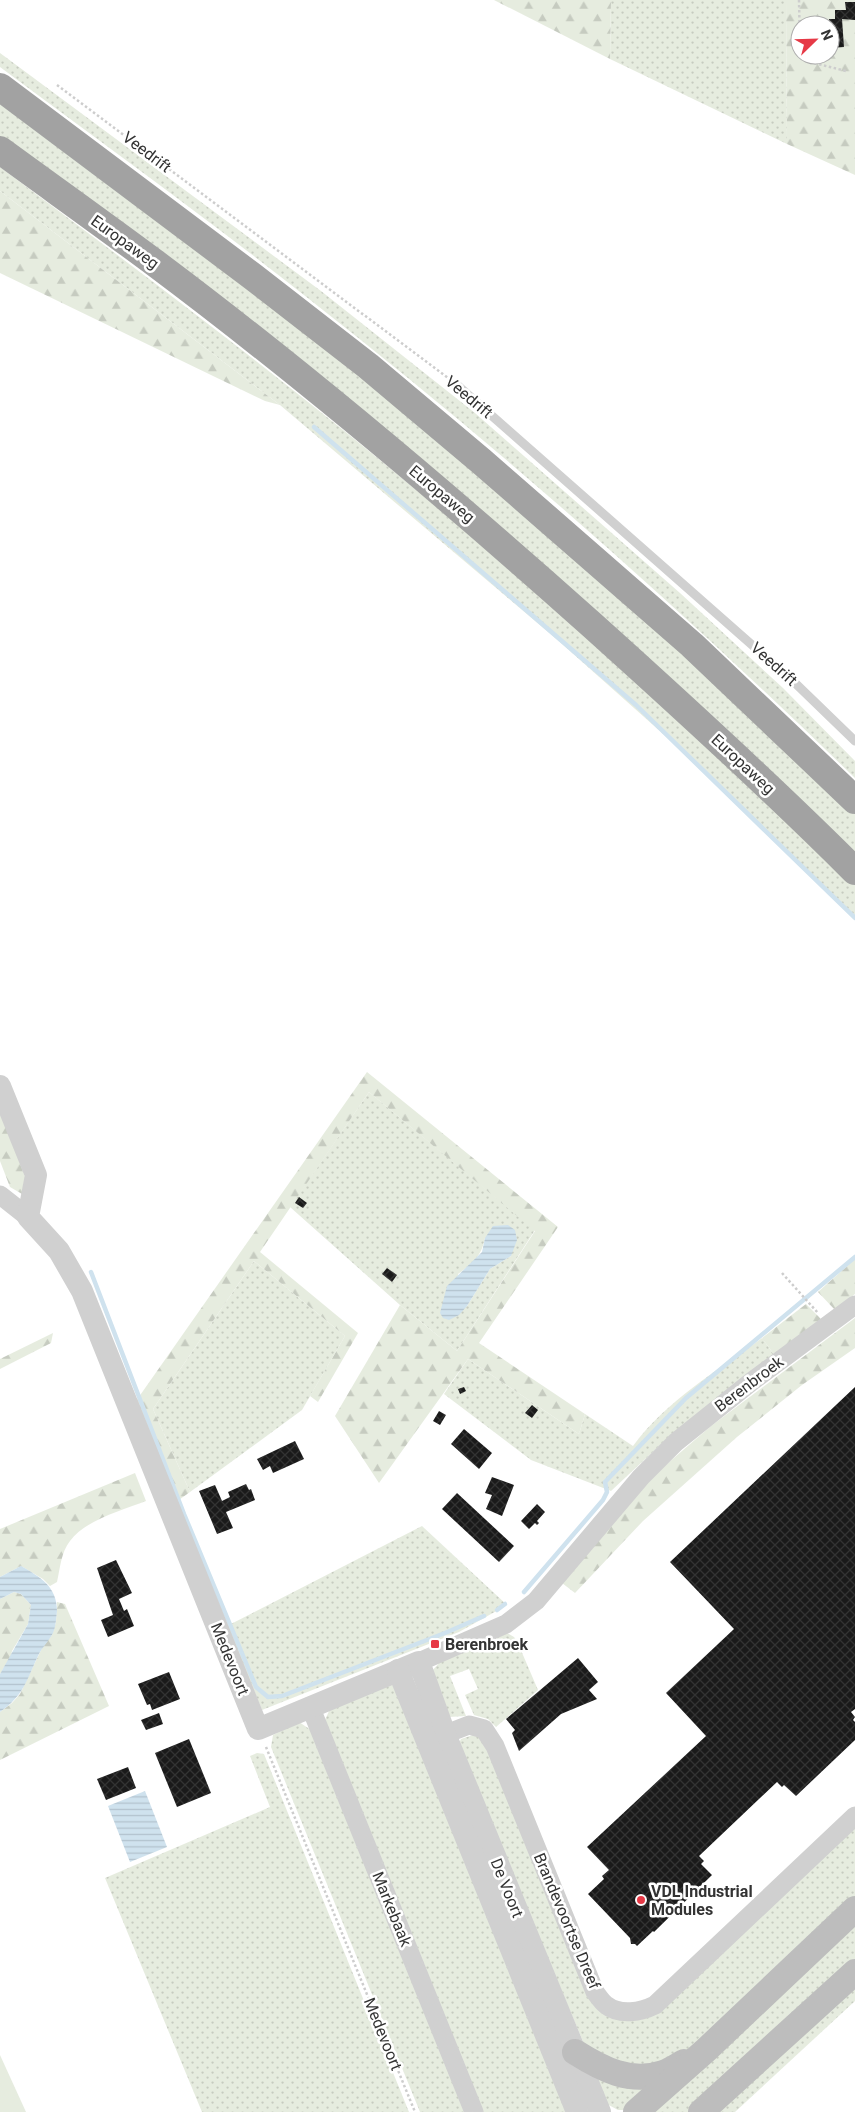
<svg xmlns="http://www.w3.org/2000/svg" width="855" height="2112" viewBox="0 0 855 2112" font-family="Roboto,sans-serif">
	<defs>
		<pattern id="grass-dots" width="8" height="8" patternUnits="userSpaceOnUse" patternTransform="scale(1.25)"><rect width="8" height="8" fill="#e6ecdf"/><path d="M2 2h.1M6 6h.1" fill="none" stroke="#c6cbc0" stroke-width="1.8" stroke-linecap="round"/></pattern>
		<pattern id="forest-firs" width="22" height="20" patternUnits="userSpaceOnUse" patternTransform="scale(1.25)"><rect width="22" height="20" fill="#e6ecdf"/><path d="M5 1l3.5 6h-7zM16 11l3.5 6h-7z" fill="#c6cbc0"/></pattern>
		<pattern id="water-rules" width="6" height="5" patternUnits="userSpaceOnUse" patternTransform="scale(1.25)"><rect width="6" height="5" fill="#cfe2ee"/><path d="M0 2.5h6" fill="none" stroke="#b2c2cd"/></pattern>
		<pattern id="building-cross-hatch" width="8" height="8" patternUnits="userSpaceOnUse" patternTransform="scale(1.25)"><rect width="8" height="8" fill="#1a1a1a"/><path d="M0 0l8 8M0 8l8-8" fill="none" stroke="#333"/></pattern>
	</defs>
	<rect width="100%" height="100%" fill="#fff"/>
	<g fill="url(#grass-dots)" fill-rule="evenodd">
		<path d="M611,0H786L787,144L610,59Z"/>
		<path d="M0,53L321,291L475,413L680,593L783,688L855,761V778C681,609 500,448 309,299C208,219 103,144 0,67Z"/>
		<path d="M0,98L209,253L574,550L855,812V858L0,137Z"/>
		<path d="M0,167C147,277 293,386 433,504C577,625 715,753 855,880V920L689,757L561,643L280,405L0,191Z"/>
		<path d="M369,1092L535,1230L457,1351L400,1305L290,1207ZM485,1238L511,1256L490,1269L467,1306L458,1274C473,1263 481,1257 485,1238Z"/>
		<path d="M254,1261L345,1336L302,1410L190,1492L153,1409Z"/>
		<path d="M762,1338L775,1356L672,1434L611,1491L531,1460L444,1394L468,1359L579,1434L585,1414L633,1446C666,1401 717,1371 762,1338Z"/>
		<path d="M422,1526L507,1605L459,1632L262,1710L227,1626Z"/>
		<path d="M507,1633L514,1637L517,1641L538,1690L496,1727L488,1719L474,1715L465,1695L478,1689L469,1669L450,1676L466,1716L449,1717L431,1672L441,1661Z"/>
		<path d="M393,1685L573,2112H480L325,1720L333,1702L373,1686Z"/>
		<path d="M299,1722L311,1730L465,2112H420L271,1747L273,1735Z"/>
		<path d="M473,1735L479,1736L484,1741L589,1987L632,2018L855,1825V1896L687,2055L648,2070L587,2051L458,1745L461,1739Z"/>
		<path d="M257,1753L264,1754L409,2112H202L105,1878L270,1807L250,1756Z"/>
		<path d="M855,1916V1960L696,2112H647Z"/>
		<path d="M855,1982V2001L735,2112H709Z"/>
		<path d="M588,2065L661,2078L628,2110H618L605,2103Z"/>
	</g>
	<g fill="url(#forest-firs)" fill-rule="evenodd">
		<path d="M494,0H611L610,59Z"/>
		<path d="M786,0H855V175L787,144ZM800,25H830V55H800Z"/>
		<path d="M0,191L280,405L265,401L0,273Z"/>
		<path d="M367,1072L558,1227L479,1343L585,1414L579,1434L468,1359L379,1483L335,1416L400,1305L457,1351L535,1231L369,1092L260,1252L358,1333L318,1402L310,1396L345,1336L254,1261L153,1409L190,1492L176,1502L136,1401Z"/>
		<path d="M0,1110L27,1182L22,1194L10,1187L0,1161Z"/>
		<path d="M855,1259V1294L835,1310L818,1292Z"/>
		<path d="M806,1304L822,1320L775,1356L762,1338Z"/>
		<path d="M855,1318V1348L802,1385L737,1437L643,1521L575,1593L562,1583L646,1482L711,1426Z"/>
		<path d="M53,1333L51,1343L0,1369V1359Z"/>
		<path d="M135,1473L146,1501C123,1510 85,1520 70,1541C61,1552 60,1569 57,1582L50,1586L43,1579L21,1566L0,1577V1529Z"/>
		<path d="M14,1592L21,1594L31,1605L28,1624L12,1651L11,1656L0,1674V1599Z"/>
		<path d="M57,1602L65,1604L109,1706L0,1760V1712L12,1703L20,1694L42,1648L52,1635L56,1622Z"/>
	</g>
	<path fill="#e6ecdf" d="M0,2055L26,2112H0Z"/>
	<g fill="url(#water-rules)">
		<path d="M508,1225L515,1230L517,1240L511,1256L490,1269L467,1306L459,1315L449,1320L443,1318L440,1313L447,1286L482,1252L485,1238L493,1226Z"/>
		<path d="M21,1566C40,1577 57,1586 57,1611C56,1619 56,1626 53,1633C49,1641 42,1647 38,1656C26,1681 24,1695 0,1712V1674L28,1624L31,1605L21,1594L14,1592L0,1599V1577Z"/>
		<path d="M145,1791L167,1847L130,1862L108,1806Z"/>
	</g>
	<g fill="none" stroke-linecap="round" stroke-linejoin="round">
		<g stroke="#cfe2ee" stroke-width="4.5">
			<path d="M314,427L636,705L855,918"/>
			<path d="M91,1272L184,1514L256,1687L268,1697L282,1696L445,1633L484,1616"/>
			<path d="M524,1592L603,1500L607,1492L605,1482L686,1398L855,1257"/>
			<path d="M497,1610L505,1604"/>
		</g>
	</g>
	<g fill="url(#building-cross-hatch)">
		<path d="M845,2H855V20L842,19L844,47L830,48L829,19H835V10H846Z"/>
		<path d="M299,1197L307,1203L303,1208L295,1203Z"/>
		<path d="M387,1268L397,1275L392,1282L382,1274Z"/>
		<path d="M464,1387L466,1391L460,1394L458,1389Z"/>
		<path d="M855,1387V1709L851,1712L855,1717L853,1720L855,1722V1740L796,1796L784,1785L782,1787L777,1782L699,1856L704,1861L701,1864L712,1875L654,1932L653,1931L637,1946L635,1944H631L630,1938L588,1894L604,1879L602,1876L609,1870L587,1847L706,1736L666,1693L734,1629L670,1562Z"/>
		<path d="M532,1405L538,1410L532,1418L525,1413Z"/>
		<path d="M439,1411L446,1415L440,1425L433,1421Z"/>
		<path d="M464,1429L492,1453L479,1469L451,1444Z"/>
		<path d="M295,1441L304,1459L273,1473L270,1466L263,1470L257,1459Z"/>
		<path d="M492,1477L514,1485L502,1516L486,1509L492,1495L485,1493Z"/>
		<path d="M246,1484L249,1490L251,1489L255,1500L226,1512L233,1528L217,1534L199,1491L215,1485L222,1501L230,1497L228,1492Z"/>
		<path d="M457,1493L514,1546L499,1562L442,1509Z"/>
		<path d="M537,1504L545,1512L537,1521L539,1523L537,1525L535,1523L529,1529L521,1521Z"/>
		<path d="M116,1560L132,1593L119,1599L124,1611L127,1609L134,1626L108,1637L101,1620L113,1615L97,1568Z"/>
		<path d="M578,1658L598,1682L589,1690L597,1699L561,1714L519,1751L512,1733L515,1730L506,1719Z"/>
		<path d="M169,1672L180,1699L152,1710L150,1704L147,1705L138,1684Z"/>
		<path d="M159,1713L163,1724L146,1730L141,1720Z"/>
		<path d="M189,1739L211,1793L177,1807L155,1753Z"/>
		<path d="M128,1767L136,1788L106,1800L97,1779Z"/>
	</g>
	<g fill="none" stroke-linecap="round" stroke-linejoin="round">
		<g stroke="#cdcdcd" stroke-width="2.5" stroke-dasharray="2.5 2.5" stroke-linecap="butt">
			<path d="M799,0L800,48"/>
			<path d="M802,55L810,62L846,71"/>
			<path d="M57,85L448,378"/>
			<path d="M782,1273L818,1313"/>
			<path d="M266,1747L415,2112"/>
		</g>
		<path stroke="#d0d0d0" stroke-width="9" d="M457,385L793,681L855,741"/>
		<g stroke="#d0d0d0" stroke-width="19">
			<path d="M0,1195L28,1217"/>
			<path d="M419,1662L506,1624L536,1601L641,1477L676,1442L751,1382L855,1305"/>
			<path d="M310,1706L474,2112"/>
			<path d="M433,1739L469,1725L484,1729L495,1746L595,1992C598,1996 602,2002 606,2005C620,2016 641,2012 655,2005L855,1816"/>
		</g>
		<g stroke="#d0d0d0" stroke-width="22">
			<path d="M0,1086L36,1175L28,1217L59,1251L82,1291L258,1729L419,1662L445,1734L600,2112"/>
			<path d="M398,1670L577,2112"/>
		</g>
		<g stroke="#bdbdbd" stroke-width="26">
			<path d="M575,2052C602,2069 630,2084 663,2073C670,2071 677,2066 684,2062"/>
			<path d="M636,2112L706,2050L855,1909"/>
			<path d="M701,2112L855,1972"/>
		</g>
		<g stroke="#a2a2a2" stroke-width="28">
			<path d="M0,87L252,276L368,366L481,461L692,645L855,800"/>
			<path d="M0,150C52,188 104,225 155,263C306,376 451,499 592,625C681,705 770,786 855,871"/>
		</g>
	</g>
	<g fill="#e63946" stroke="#fff" stroke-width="2">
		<rect x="430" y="1639" width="10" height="10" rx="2.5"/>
		<circle cx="641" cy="1900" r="5"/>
	</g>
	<g text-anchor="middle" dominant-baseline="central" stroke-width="5" stroke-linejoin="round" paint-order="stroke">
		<g font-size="16" fill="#333" stroke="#fff">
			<text transform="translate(147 152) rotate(37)">Veedrift</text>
			<text transform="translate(125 242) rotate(36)">Europaweg</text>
			<text transform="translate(469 397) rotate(40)">Veedrift</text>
			<text transform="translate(442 494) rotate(40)">Europaweg</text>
			<text transform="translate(774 664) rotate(42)">Veedrift</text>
			<text transform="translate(743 764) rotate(43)">Europaweg</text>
			<text transform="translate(749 1384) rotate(-37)">Berenbroek</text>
			<text transform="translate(230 1659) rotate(68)">Medevoort</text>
			<text transform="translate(507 1888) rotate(68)">De Voort</text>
			<text transform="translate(392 1909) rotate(68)">Markebaak</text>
			<text transform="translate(567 1921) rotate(67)">Brandevoortse Dreef</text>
			<text transform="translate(383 2034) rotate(68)">Medevoort</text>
		</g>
		<g font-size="16" font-weight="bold" fill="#333" stroke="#fff" text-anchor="start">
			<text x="445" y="1644">Berenbroek</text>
			<text x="651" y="1891">VDL Industrial<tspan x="651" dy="18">Modules</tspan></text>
		</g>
	</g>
	<g transform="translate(815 40) rotate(67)"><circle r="24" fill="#ffffff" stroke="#adadad"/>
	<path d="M0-4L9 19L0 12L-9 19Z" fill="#e63946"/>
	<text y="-8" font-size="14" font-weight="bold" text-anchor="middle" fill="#333333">N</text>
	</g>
</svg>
